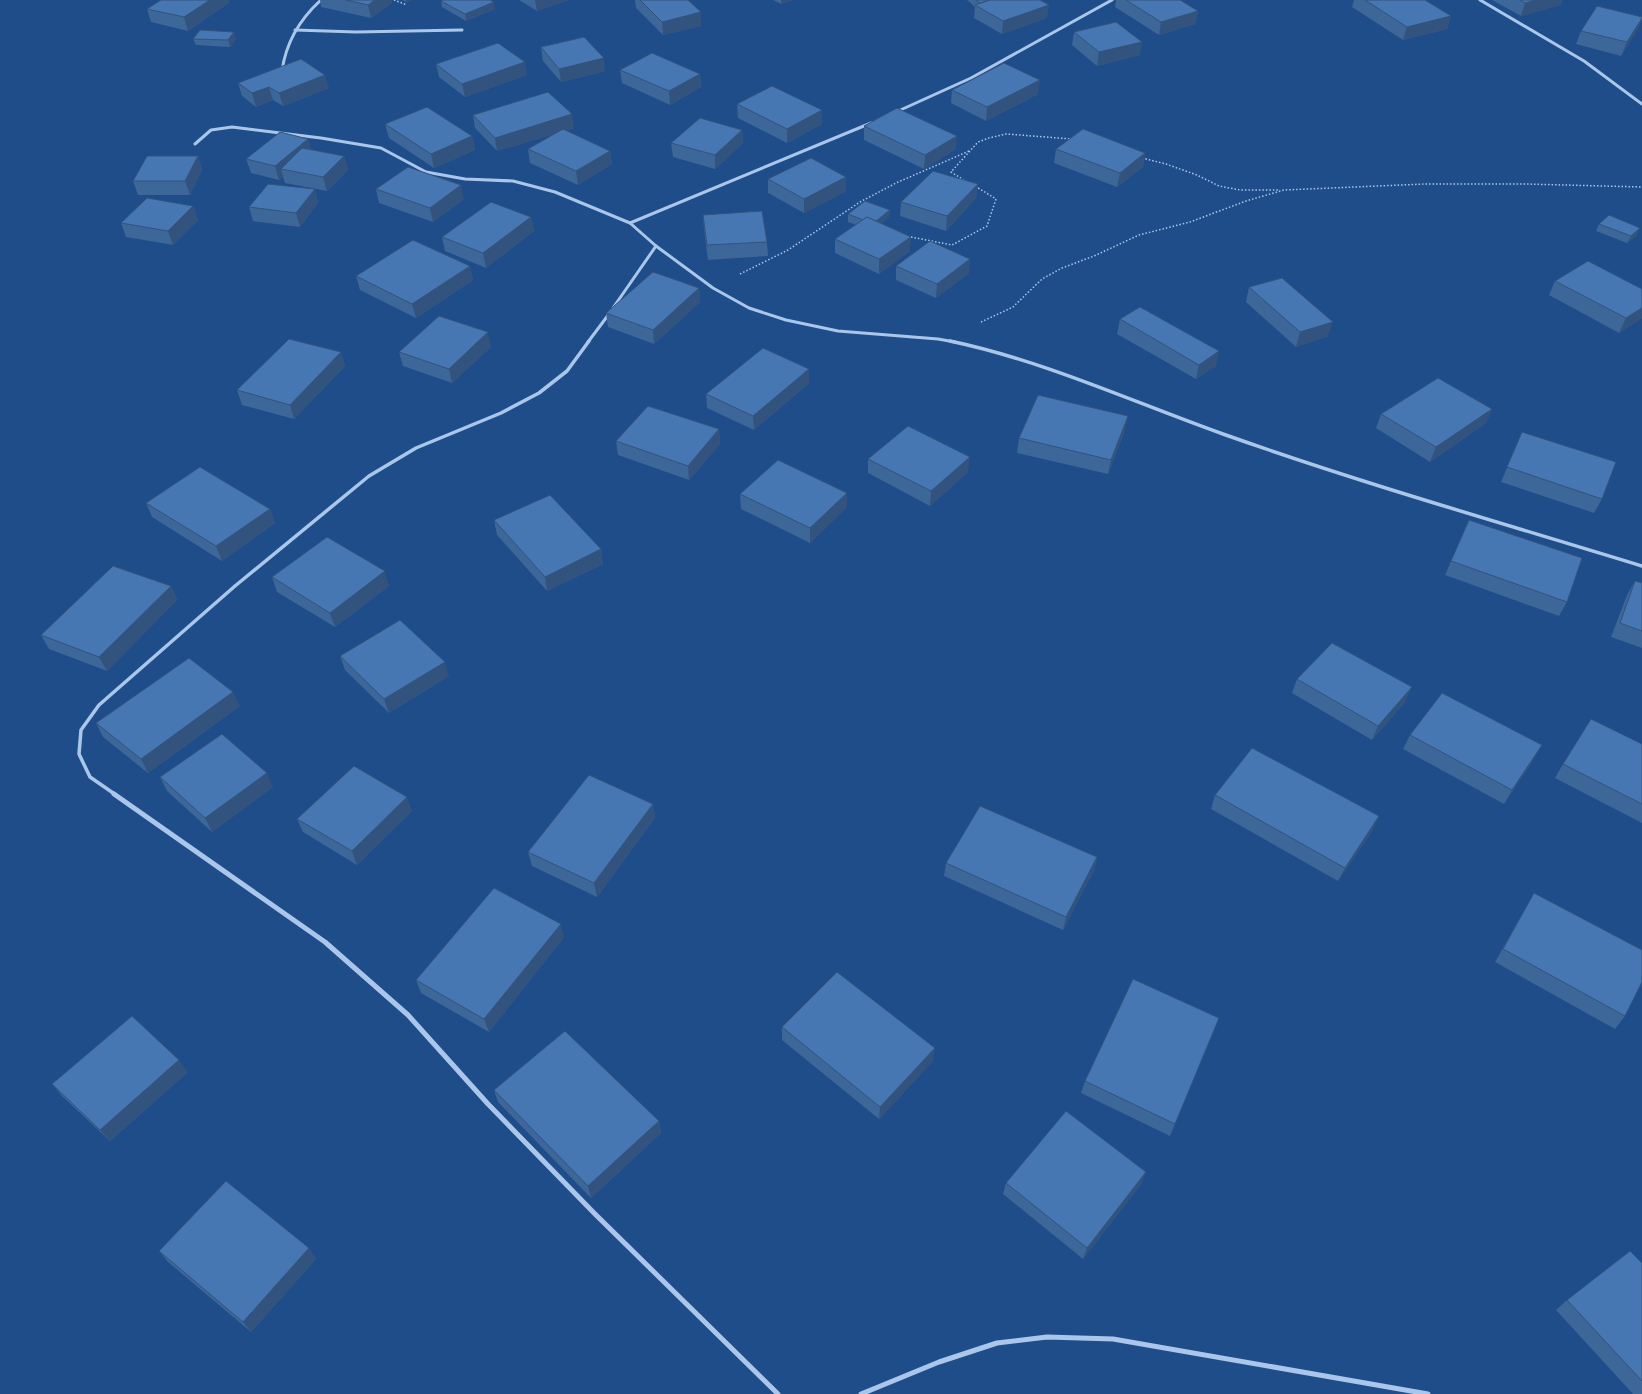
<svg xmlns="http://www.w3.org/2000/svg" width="1642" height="1394" viewBox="0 0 1642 1394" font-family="'Source Sans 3',sans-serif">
	<rect width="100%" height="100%" fill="#1f4d89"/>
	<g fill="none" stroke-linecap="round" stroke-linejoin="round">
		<g stroke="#aac7eb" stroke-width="1.5" stroke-dasharray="1.5 2" stroke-linecap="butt">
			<path d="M394,0L407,5"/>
			<path d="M1142,158L1166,164L1197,175L1219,186L1240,190H1280"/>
			<path d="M967,182L951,172L978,142L989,138L1006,134L1072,139"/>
			<path d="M911,237L952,245L987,226L996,199L975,186"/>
			<path d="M740,274L788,250L860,202L896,183L969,151"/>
			<path d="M981,322L1013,307L1042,279L1062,268L1094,256L1139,235L1190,222L1246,201L1284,190L1425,184H1526L1642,187"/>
		</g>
		<g stroke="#aac7eb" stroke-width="3">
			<path d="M1480,0L1584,61L1642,104"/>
			<path d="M295,30L356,32L462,30"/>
			<path d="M282,71C286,42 299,20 321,0"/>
			<path d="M896,112L971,78L1112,0"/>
			<path d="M195,144L211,130L232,127L321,138L381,148L426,172L465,179L513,181L555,192L630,223L656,246L713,288L749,308L786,320L838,331L938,339L955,342"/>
			<path d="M630,223L871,123"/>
			<path d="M613,308L656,246"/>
			<path d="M588,342L609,314"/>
		</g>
		<g stroke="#aac7eb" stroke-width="3.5">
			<path d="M950,341C1045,361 1133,402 1223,434C1361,483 1502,523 1642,566"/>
			<path d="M116,795L90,777L79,754L81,730L99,705L235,586L369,476L416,448L501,413L539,393L567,371L589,341"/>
		</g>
		<g stroke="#aac7eb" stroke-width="5">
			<path d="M114,794L325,942L408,1015L488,1104L595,1214L778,1394"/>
			<path d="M861,1394L939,1362L997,1343L1047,1337L1113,1339L1428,1394"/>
		</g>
	</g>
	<g fill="#3d6699">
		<path d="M320,0H391L392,3L371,18L321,7Z"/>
		<path d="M402,0H412L407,2Z"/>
		<path d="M519,0H568L537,11Z"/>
		<path d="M635,0H688L701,26L663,35L636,8Z"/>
		<path d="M773,0H792L781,4Z"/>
		<path d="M967,0H1040L1047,18L1002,34L974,18L975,7Z"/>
		<path d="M1116,0H1180L1198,11L1195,24L1159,35L1115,7Z"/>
		<path d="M1354,0H1425L1451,16L1447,29L1403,40L1352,7Z"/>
		<path d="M1492,0H1562L1561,5L1521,16Z"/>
		<path d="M441,1L495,9L466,21L442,7Z"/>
		<path d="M230,2L188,31L151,22L147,9Z"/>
		<path d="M1642,17V19L1637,30L1621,56L1576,44L1581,31Z"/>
		<path d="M1074,32L1140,55L1097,66L1072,45Z"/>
		<path d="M193,39H236L230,47L196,45Z"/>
		<path d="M541,47L605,71L561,82L543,61Z"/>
		<path d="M436,64L527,75L465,97L439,77Z"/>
		<path d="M620,70L700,74L701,87L670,105L622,83Z"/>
		<path d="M238,83L329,88L283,106L273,100L256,107L242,96Z"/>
		<path d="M952,90L1038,94L986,121L951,103Z"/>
		<path d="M737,104L822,110V124L787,143L738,118Z"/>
		<path d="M473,115L574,128L565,131L610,151L612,164L578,185L530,163L528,149L554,134L497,151L475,128Z"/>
		<path d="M385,124L472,136L475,150L434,168L389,138Z"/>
		<path d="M864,126L956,149L924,169L864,140Z"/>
		<path d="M742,130L743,143L715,169L673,157L671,143Z"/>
		<path d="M308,139L311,150L344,156L348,170L327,191L285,183L283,177L279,180L251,173L246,159Z"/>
		<path d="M1056,149L1145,153L1143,167L1117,187L1054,163Z"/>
		<path d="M198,156L202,170L190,195H138L133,181Z"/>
		<path d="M768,179L846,191L804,213L768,193Z"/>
		<path d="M978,184L976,198L946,231L900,216L901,202Z"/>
		<path d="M315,189L318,203L300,227L253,221L249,207Z"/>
		<path d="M376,189L464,199L433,222L379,203Z"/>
		<path d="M193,206L198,220L173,245L126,237L121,223Z"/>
		<path d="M890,210L889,217L881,224L910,251L879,274L835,253V239L856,225L848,222V214Z"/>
		<path d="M703,215L767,242L768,256L708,260L704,229Z"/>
		<path d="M531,217L534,231L486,268L445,251L442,237Z"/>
		<path d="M1599,224L1637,235L1627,243L1596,231Z"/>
		<path d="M470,266L473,280L416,318L360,290L356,276Z"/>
		<path d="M896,266L969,273L936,298L896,280Z"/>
		<path d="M1555,281L1642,289V318L1619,333L1549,295Z"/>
		<path d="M1249,287L1328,336L1296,347L1246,302Z"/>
		<path d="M699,288L700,302L654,344L608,327L606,313Z"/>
		<path d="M1120,319L1216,366L1196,379L1117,334Z"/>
		<path d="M491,347L452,383L403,366L399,352Z"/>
		<path d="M341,352L345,366L294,419L242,405L237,390Z"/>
		<path d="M809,383L754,430L707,408L706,394Z"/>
		<path d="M1492,409L1486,423L1430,462L1376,428L1381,414Z"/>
		<path d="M719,429L720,444L689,480L618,455L616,441Z"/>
		<path d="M1125,430L1108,474L1017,453L1019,438Z"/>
		<path d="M1522,432L1602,499L1594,513L1501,482Z"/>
		<path d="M868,459L968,472L930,506L868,473Z"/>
		<path d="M740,494L847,507L810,543L741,509Z"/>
		<path d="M146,503L270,509L275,523L222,561L152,517Z"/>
		<path d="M494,520L601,549L603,564L547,591L497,535Z"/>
		<path d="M1469,520L1567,602L1559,616L1445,575Z"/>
		<path d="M272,577L389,586L335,627L277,592Z"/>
		<path d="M1635,581L1642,583V648L1611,637L1627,595Z"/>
		<path d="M171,586L177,600L107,671L49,649L41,635Z"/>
		<path d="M340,656L449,676L389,713L345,670Z"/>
		<path d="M1297,679L1405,702L1372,740L1292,693Z"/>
		<path d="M240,706L148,773L103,737L96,723Z"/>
		<path d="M1410,735L1534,759L1504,804L1403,749Z"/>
		<path d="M1642,744V823L1555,778L1563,764Z"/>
		<path d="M160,777L273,787L212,832L167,791Z"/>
		<path d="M1215,795L1373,830L1338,881L1211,809Z"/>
		<path d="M653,804L655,818L597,897L532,866L528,852Z"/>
		<path d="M412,811L357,865L303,832L297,819Z"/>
		<path d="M1097,857L1094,870L1063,930L944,876L946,863Z"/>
		<path d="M1534,893L1625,1016L1615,1029L1495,962L1526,907Z"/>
		<path d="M564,937L489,1032L421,993L416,980Z"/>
		<path d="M1219,1018L1170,1136L1081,1093L1085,1081Z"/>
		<path d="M782,1027L933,1061L879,1119L782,1040Z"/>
		<path d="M188,1072L110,1141L62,1096L52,1084Z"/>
		<path d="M494,1090L659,1121L661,1133L591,1198L498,1102Z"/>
		<path d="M1006,1183H1142L1083,1259L1003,1194Z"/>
		<path d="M309,1248L316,1259L251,1332L168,1262L159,1251Z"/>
		<path d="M1642,1263V1394H1633L1556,1310L1567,1300Z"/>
	</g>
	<g fill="#32537d">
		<path d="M210,0H229L230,2L188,31L184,17Z"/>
		<path d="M375,0H391L392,3L371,18L368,5Z"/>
		<path d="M406,0H412L407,2Z"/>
		<path d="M535,0H568L537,11Z"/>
		<path d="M781,0H792L781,4Z"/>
		<path d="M1536,0H1562L1561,5L1521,16L1525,3Z"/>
		<path d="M494,2L495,9L466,21L465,14Z"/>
		<path d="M1049,5L1047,18L1002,34L1003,21Z"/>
		<path d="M1198,11L1195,24L1159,35L1161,22Z"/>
		<path d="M701,12V26L663,35L662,22Z"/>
		<path d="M1451,16L1447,29L1403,40L1407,27Z"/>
		<path d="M1642,18L1637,30L1621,56L1627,42Z"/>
		<path d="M234,32L236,39L230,47L228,40Z"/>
		<path d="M1142,42L1140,55L1097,66L1099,52Z"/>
		<path d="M604,58L605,71L561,82L559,69Z"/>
		<path d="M525,62L527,75L465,97L462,84Z"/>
		<path d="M700,74L701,87L670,105L669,91Z"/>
		<path d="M325,75L329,88L283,106L279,93Z"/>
		<path d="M1040,80L1038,94L986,121L987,107Z"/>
		<path d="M269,87L273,100L256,107L252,93Z"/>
		<path d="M822,110V124L787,143V129Z"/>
		<path d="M572,114L574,128L497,151L495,138Z"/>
		<path d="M742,130L743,143L715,169V155Z"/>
		<path d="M472,136L475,150L434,168L431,154Z"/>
		<path d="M957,136L956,149L924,169L925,155Z"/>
		<path d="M308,139L312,153L281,169L283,177L279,180L275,166Z"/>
		<path d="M610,151L612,164L578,185L576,171Z"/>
		<path d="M1145,153L1143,167L1117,187L1120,173Z"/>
		<path d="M198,156L202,170L190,195L185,181Z"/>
		<path d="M344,156L348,170L327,191L323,177Z"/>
		<path d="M846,177V191L804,213V199Z"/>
		<path d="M978,184L976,198L946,231L947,216Z"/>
		<path d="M461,185L464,199L433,222L430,208Z"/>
		<path d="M315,189L318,203L300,227L296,213Z"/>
		<path d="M193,206L198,220L173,245L168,231Z"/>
		<path d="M890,210L889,217L873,231V224Z"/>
		<path d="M531,217L534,231L486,268L483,253Z"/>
		<path d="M1640,228L1637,235L1627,243L1631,236Z"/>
		<path d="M911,237L910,251L879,274V259Z"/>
		<path d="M970,259L969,273L936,298L937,284Z"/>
		<path d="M470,266L473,280L416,318L412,304Z"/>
		<path d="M699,288L700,302L654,344L653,330Z"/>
		<path d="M1642,308V318L1619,333L1626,318Z"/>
		<path d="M1333,322L1328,336L1296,347L1300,332Z"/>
		<path d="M488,332L491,347L452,383L449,369Z"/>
		<path d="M1219,351L1216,366L1196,379L1199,365Z"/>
		<path d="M341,352L345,366L294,419L290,405Z"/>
		<path d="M809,369V383L754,430L753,416Z"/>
		<path d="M1492,409L1486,423L1430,462L1436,447Z"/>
		<path d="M1128,416L1125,430L1108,474L1111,460Z"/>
		<path d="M719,429L720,444L689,480L688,466Z"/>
		<path d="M970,457L968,472L930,506L931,491Z"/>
		<path d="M847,493V507L810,543V528Z"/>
		<path d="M270,509L275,523L222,561L216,546Z"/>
		<path d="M601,549L603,564L547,591L545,577Z"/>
		<path d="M385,571L389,586L335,627L330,613Z"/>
		<path d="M171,586L177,600L107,671L99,657Z"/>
		<path d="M445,662L449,676L389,713L384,699Z"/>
		<path d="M1412,687L1405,702L1372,740L1378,726Z"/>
		<path d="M233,692L240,706L148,773L141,759Z"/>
		<path d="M1542,745L1534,759L1504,804L1512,790Z"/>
		<path d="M267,773L273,787L212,832L205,818Z"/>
		<path d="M407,797L412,811L357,865L352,851Z"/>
		<path d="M653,804L655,818L597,897L594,883Z"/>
		<path d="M1379,816L1373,830L1338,881L1345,868Z"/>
		<path d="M1097,857L1094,870L1063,930L1066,917Z"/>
		<path d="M561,924L564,937L489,1032L484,1019Z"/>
		<path d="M935,1048L933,1061L879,1119L880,1107Z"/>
		<path d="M179,1060L188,1072L110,1141L100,1130Z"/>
		<path d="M659,1121L661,1133L591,1198L588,1186Z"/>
		<path d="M1146,1172L1142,1183L1083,1259L1087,1248Z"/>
		<path d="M309,1248L316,1259L251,1332L243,1322Z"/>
	</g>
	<g fill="#4777b2" stroke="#32537d">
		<path d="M161,0H210L184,17L147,9Z"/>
		<path d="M346,0H375L368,5Z"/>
		<path d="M443,0H490L494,2L465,14L441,1Z"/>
		<path d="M640,0H688L701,12L662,22Z"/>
		<path d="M976,0H990L980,3Z"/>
		<path d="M990,0H1040L1049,5L1003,21L975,5Z"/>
		<path d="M1126,0H1180L1198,11L1161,22Z"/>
		<path d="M1365,0H1425L1451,16L1407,27Z"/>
		<path d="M1520,0H1536L1525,3Z"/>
		<path d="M1597,6L1642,17V18L1627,42L1581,31Z"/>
		<path d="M1116,22L1142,42L1099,52L1074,32Z"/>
		<path d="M200,30L234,32L228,40L193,39Z"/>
		<path d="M584,37L604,58L559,69L541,47Z"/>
		<path d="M498,43L525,62L462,84L436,64Z"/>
		<path d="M652,53L700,74L669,91L620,70Z"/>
		<path d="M301,59L325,75L279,93L269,87L252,93L238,83Z"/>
		<path d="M1004,63L1040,80L987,107L952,90Z"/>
		<path d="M772,86L822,110L787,129L737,104Z"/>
		<path d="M548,92L572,114L495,138L473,115Z"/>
		<path d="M427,107L472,136L431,154L385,124Z"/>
		<path d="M897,108L957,136L925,155L864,126Z"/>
		<path d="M700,118L742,130L715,155L671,143Z"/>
		<path d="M563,129L610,151L576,171L528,149Z"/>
		<path d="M1083,129L1145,153L1120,173L1056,149Z"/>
		<path d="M280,132L308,139L275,166L246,159Z"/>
		<path d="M302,148L344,156L323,177L281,169Z"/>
		<path d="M147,156H198L185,181H133Z"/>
		<path d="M811,158L846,177L804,199L768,179Z"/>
		<path d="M408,167L461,185L430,208L376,189Z"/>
		<path d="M933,171L978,184L947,216L901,202Z"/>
		<path d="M268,184L315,189L296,213L249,207Z"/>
		<path d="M147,198L193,206L168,231L121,223Z"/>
		<path d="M865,201L890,210L876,221L867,217L863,220L848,214Z"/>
		<path d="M491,202L531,217L483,253L442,237Z"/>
		<path d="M762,211L767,242L707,245L703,215Z"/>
		<path d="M1609,215L1640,228L1631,236L1599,224Z"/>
		<path d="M867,217L911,237L879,259L835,239Z"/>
		<path d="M413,240L470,266L412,304L356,276Z"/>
		<path d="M930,241L970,259L937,284L896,266Z"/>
		<path d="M1588,261L1642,289V308L1626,318L1555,281Z"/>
		<path d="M653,272L699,288L653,330L606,313Z"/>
		<path d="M1282,278L1333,322L1300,332L1249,287Z"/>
		<path d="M1140,307L1219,351L1199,365L1120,319Z"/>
		<path d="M439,316L488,332L449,369L399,352Z"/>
		<path d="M289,339L341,352L290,405L237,390Z"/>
		<path d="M763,348L809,369L753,416L706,394Z"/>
		<path d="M1438,378L1492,409L1436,447L1381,414Z"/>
		<path d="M1038,395L1128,416L1111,460L1019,438Z"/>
		<path d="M648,406L719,429L688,466L616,441Z"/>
		<path d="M908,426L970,457L931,491L868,459Z"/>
		<path d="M1522,432L1616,462L1602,499L1507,467Z"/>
		<path d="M778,460L847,493L810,528L740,494Z"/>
		<path d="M200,467L270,509L216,546L146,503Z"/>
		<path d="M550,495L601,549L545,577L494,520Z"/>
		<path d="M1469,520L1582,558L1567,602L1451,561Z"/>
		<path d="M327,537L385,571L330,613L272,577Z"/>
		<path d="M113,566L171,586L99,657L41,635Z"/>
		<path d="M1635,581L1642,583V631L1620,623Z"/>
		<path d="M400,620L445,662L384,699L340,656Z"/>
		<path d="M1332,643L1412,687L1378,726L1297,679Z"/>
		<path d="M189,658L233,692L141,759L96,723Z"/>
		<path d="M1442,693L1542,745L1512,790L1410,735Z"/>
		<path d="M1591,719L1642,744V804L1563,764Z"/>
		<path d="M222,734L267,773L205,818L160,777Z"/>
		<path d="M1252,748L1379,816L1345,868L1215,795Z"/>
		<path d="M354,766L407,797L352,851L297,819Z"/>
		<path d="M589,775L653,804L594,883L528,852Z"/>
		<path d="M980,806L1097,857L1066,917L946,863Z"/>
		<path d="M494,888L561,924L484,1019L416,980Z"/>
		<path d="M1534,893L1642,950V982L1625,1016L1503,949Z"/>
		<path d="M837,972L935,1048L880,1107L782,1027Z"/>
		<path d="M1133,979L1219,1018L1175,1124L1085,1081Z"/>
		<path d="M132,1016L179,1060L100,1130L52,1084Z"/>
		<path d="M565,1031L659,1121L588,1186L494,1090Z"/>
		<path d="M1066,1111L1146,1172L1087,1248L1006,1183Z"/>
		<path d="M226,1181L309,1248L243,1322L159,1251Z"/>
		<path d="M1630,1251L1642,1263V1381L1567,1300Z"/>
	</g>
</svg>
